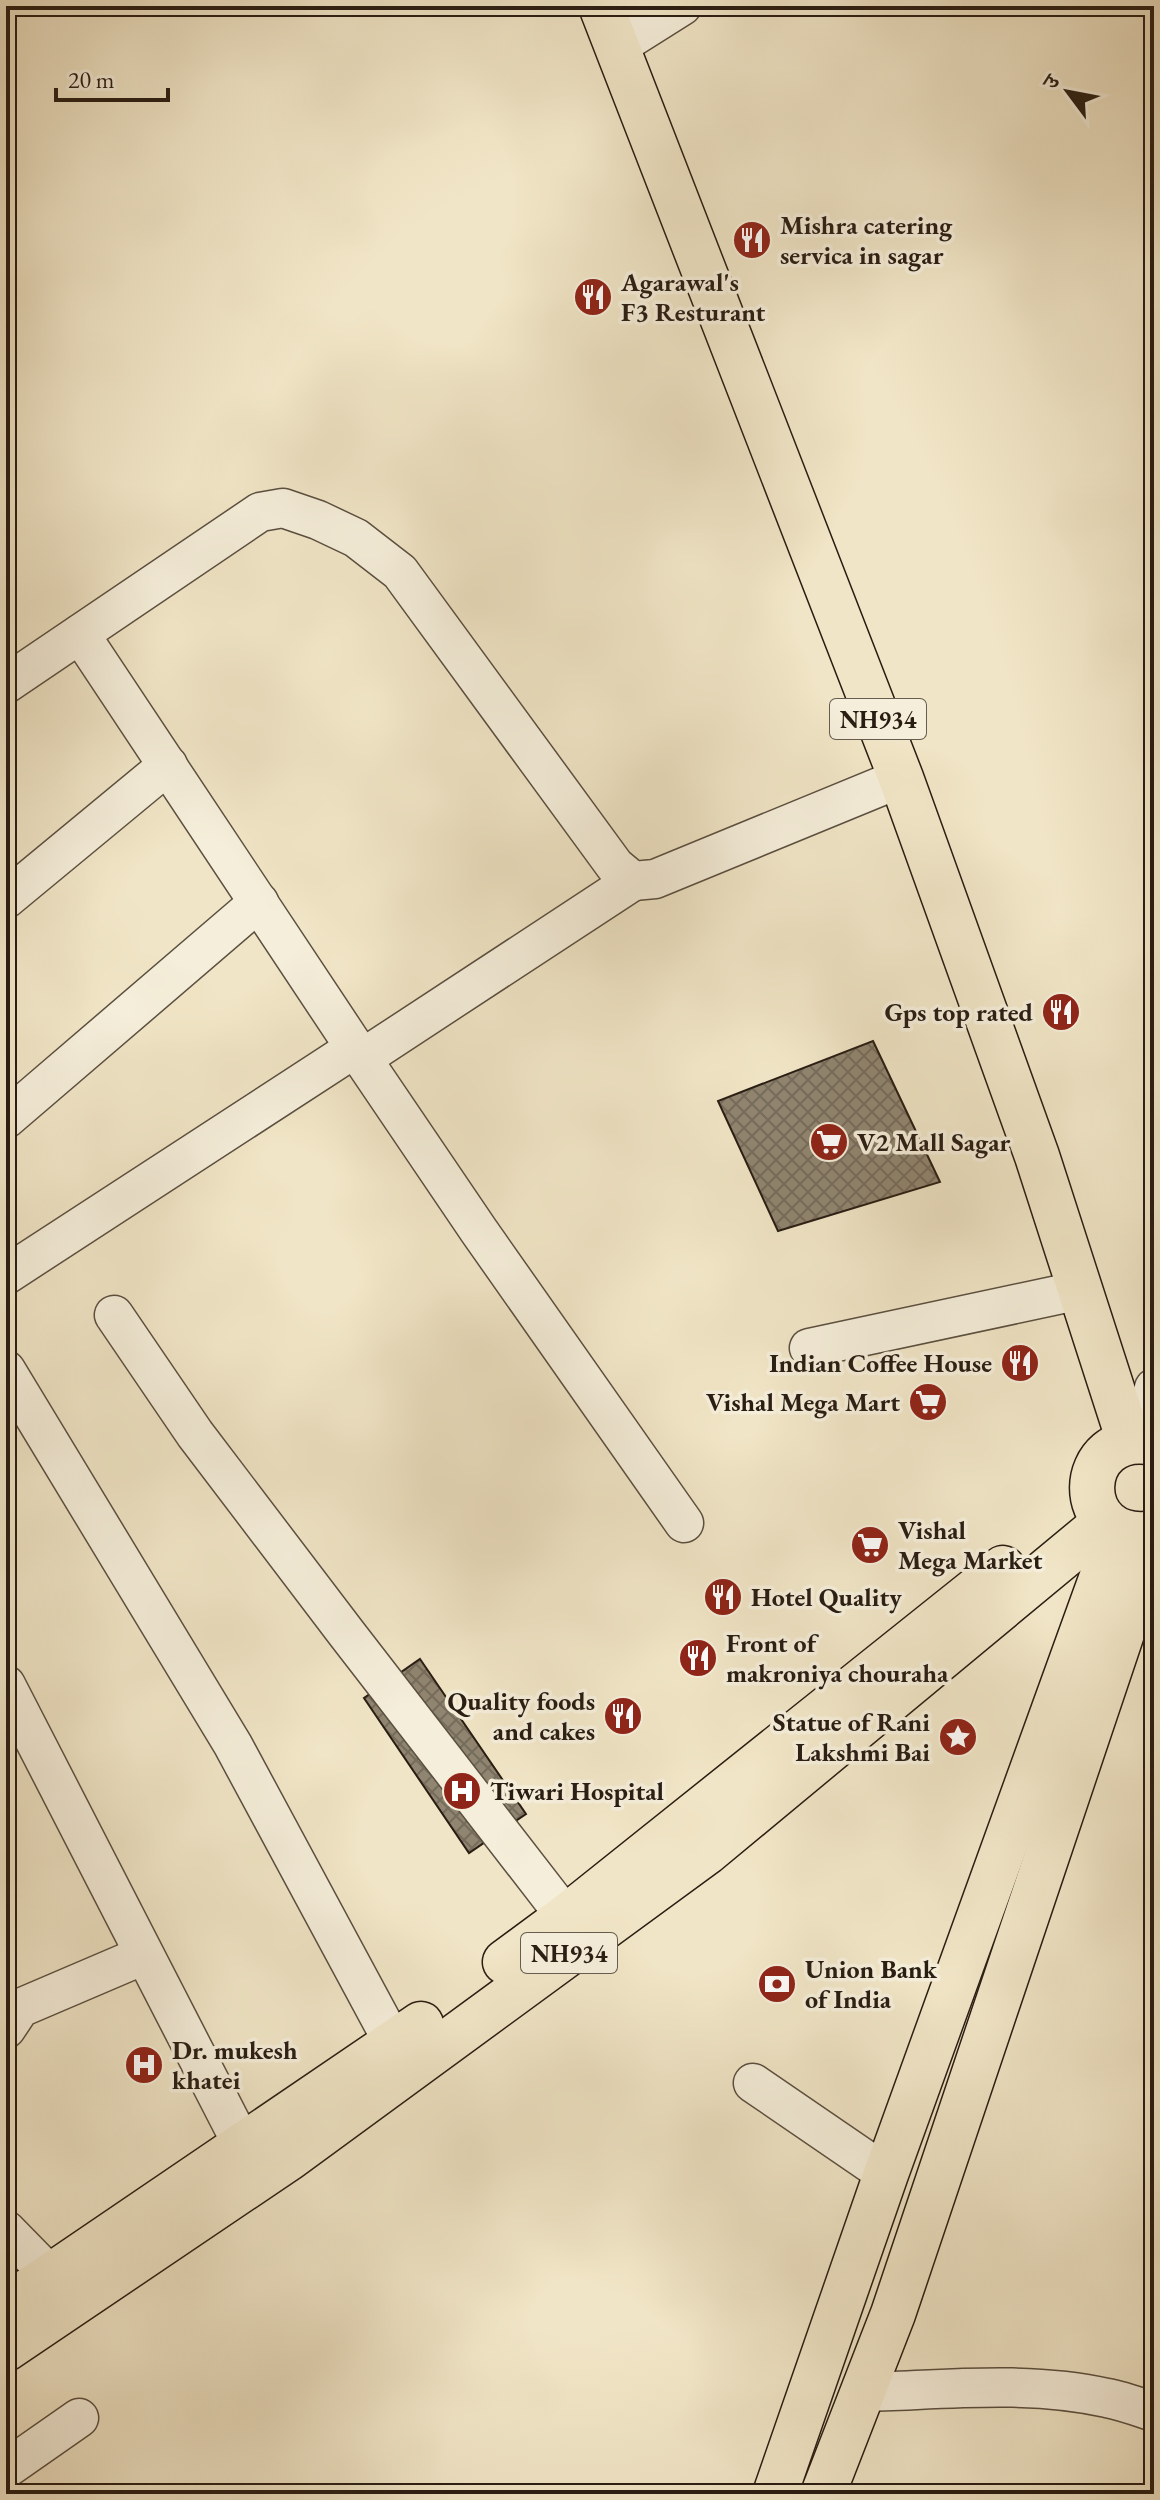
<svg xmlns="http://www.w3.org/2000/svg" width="1160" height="2500" viewBox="0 0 1160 2500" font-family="'EB Garamond','Noto Serif Devanagari',serif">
	<defs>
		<pattern id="building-cross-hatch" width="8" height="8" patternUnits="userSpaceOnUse" patternTransform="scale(2)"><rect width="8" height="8" fill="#908570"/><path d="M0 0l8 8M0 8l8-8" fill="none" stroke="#766c5b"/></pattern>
	</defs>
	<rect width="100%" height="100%" fill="#f0e5c6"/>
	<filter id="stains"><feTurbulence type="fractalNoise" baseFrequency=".0025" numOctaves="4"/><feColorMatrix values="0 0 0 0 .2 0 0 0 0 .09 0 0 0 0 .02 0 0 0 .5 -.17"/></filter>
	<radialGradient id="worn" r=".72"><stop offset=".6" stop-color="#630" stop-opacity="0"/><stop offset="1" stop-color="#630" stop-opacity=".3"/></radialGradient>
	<g fill="url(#building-cross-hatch)" stroke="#291d13" stroke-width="2">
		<path d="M873,1041L940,1182L778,1231L718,1101Z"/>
		<path d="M420,1659L526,1814L469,1853L364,1698Z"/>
	</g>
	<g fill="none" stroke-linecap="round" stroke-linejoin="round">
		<g stroke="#5b4f40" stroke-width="41">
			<g id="minor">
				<path d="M617,47L682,6"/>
				<path d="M80,634L355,1048L479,1231L684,1523"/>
				<path d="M6,684L260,512L283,508L318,520L356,538L400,572L615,866L633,881L655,879L901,778"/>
				<path d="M6,899L168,765"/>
				<path d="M363,1058L633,881"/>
				<path d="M6,1119L259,902"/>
				<path d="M6,1275L355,1048"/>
				<path d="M114,1315L195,1434L347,1634L566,1917"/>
				<path d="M809,1348L1081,1290"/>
				<path d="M6,1370L233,1745L394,2044"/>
				<path d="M1140,1440L1154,1388"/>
				<path d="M6,1685L242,2144"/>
				<path d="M6,2029L20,2008L144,1955"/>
				<path d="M753,2083L886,2174"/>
				<path d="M6,2230L52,2277"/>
				<path d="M863,2392C943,2390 1028,2380 1107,2398C1123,2401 1139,2407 1154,2412"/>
				<path d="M6,2469L79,2418"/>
			</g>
		</g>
		<g stroke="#291d13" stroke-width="47">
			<g id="primary">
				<path d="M775,2494L886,2174L1118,1532"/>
				<path d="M823,2494L893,2314L1154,1538"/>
			</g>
		</g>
		<g stroke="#291d13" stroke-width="47">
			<g id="trunk">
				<path d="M601,6L901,778L1037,1156L1129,1441"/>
				<path d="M1154,1443C1073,1427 1070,1547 1154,1533"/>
				<path d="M505,1962L566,1917L1003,1568"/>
				<path d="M6,2306L421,2024"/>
				<path d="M6,2349L289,2158L707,1852L1105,1522"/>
			</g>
		</g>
		<use href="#minor" stroke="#f5eeda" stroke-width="38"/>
		<use href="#primary" stroke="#f0e5c6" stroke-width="44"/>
		<use href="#trunk" stroke="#f0e5c6" stroke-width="44"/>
	</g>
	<defs>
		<g id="restaurant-disc" transform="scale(2)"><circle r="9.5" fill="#8f2418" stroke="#f5eeda"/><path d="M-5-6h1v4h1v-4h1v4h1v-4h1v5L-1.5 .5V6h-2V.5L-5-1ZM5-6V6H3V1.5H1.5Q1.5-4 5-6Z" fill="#fff"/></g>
		<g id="supermarket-disc" transform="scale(2)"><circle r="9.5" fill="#8f2418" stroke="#f5eeda"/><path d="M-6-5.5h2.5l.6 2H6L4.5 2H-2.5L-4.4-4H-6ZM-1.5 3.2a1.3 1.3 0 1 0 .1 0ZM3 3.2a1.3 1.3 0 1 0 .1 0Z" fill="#fff"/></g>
		<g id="sight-disc" transform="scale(2)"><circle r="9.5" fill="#8f2418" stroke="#f5eeda"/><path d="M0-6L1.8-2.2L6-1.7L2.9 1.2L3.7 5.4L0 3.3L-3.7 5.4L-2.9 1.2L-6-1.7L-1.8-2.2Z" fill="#fff"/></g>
		<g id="hospital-disc" transform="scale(2)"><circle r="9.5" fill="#8f2418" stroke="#f5eeda"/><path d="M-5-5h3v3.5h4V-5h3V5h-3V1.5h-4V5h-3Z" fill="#fff"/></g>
		<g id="bank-disc" transform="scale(2)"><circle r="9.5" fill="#8f2418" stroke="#f5eeda"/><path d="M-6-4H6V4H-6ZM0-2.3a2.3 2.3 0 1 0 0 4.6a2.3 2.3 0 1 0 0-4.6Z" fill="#fff"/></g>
	</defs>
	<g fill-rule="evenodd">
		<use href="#restaurant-disc" x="752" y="240"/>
		<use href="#restaurant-disc" x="593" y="297"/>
		<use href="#restaurant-disc" x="1061" y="1012"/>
		<use href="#supermarket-disc" x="829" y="1142"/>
		<use href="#restaurant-disc" x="1020" y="1363"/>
		<use href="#supermarket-disc" x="928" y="1402"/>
		<use href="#supermarket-disc" x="870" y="1545"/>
		<use href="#restaurant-disc" x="723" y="1597"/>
		<use href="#restaurant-disc" x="698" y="1658"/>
		<use href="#restaurant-disc" x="623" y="1716"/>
		<use href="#sight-disc" x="958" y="1737"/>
		<use href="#hospital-disc" x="462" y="1791"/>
		<use href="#bank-disc" x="777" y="1984"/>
		<use href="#hospital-disc" x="144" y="2065"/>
	</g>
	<g text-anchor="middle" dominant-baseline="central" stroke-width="7" stroke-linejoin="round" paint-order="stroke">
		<g fill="#f5eeda" stroke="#665c4f" stroke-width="2">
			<rect x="830" y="699" width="96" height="40" rx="6"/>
			<rect x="521" y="1933" width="96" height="40" rx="6"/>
		</g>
		<g font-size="24" font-weight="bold" fill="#291d13">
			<text x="878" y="719">NH934</text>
			<text x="569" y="1953">NH934</text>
		</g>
		<g font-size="26" font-weight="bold" fill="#291d13" stroke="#f5eeda" text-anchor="start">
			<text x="780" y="225">Mishra catering<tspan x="780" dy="30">servica in sagar</tspan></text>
			<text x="621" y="282">Agarawal's<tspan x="621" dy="30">F3 Resturant</tspan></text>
			<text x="1033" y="1012" text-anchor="end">Gps top rated</text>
			<text x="857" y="1142">V2 Mall Sagar</text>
			<text x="992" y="1363" text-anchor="end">Indian Coffee House</text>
			<text x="900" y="1402" text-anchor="end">Vishal Mega Mart</text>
			<text x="898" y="1530">Vishal<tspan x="898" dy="30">Mega Market</tspan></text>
			<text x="751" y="1597">Hotel Quality</text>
			<text x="726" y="1643">Front of<tspan x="726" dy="30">makroniya chouraha</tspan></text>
			<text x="595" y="1701" text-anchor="end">Quality foods<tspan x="595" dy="30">and cakes</tspan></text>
			<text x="930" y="1722" text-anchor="end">Statue of Rani<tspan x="930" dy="30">Lakshmi Bai</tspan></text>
			<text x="490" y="1791">Tiwari Hospital</text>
			<text x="805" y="1969">Union Bank<tspan x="805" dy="30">of India</tspan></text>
			<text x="172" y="2050">Dr. mukesh<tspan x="172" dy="30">khatei</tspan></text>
		</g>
	</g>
	<rect width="1160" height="2500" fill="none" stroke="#f0e5c6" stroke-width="32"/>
	<rect x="8" y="8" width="1144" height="2484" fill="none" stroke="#291d13" stroke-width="4"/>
	<rect x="16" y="16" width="1128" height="2468" fill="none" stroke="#291d13" stroke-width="2"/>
	<g transform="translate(1068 92) rotate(302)" stroke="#f5eeda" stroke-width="6" paint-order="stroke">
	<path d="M0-6L14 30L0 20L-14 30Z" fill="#291d13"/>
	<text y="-12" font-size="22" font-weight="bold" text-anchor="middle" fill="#291d13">उ</text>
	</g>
	<path d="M56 88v12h112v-12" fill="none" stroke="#291d13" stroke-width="4"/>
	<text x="68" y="88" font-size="24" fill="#291d13" stroke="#f5eeda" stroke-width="6" paint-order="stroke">20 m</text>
	<rect width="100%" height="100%" filter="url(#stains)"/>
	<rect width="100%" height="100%" fill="url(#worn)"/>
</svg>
